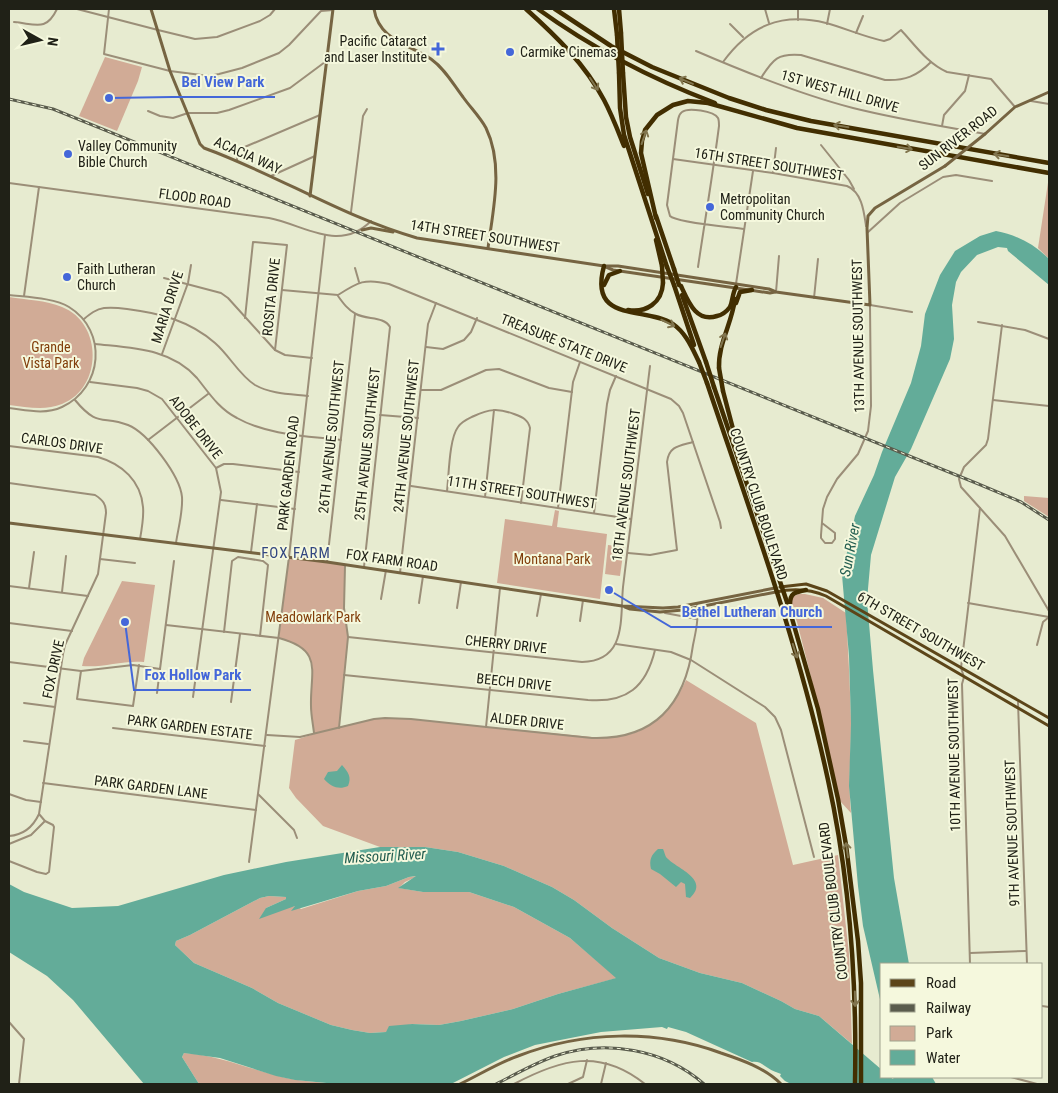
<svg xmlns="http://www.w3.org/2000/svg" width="1058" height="1093" viewBox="0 0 1058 1093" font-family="'Roboto Condensed',sans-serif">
	<rect width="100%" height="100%" fill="#e7ebd0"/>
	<g fill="#d1ab96">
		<path d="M105,57L142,67L138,81L117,131L79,116Z"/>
		<path d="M1049,176V259L1038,248Z"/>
		<path d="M9,297C26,300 46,300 62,307C103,323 103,388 62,404C45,411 27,407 9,405Z"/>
		<path d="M1024,496L1049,498V517L1024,501Z"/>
		<path d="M555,510L559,511L557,527L607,534L600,599L497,583L505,519L552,526Z"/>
		<path d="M608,545L624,547L620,576L605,574Z"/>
		<path d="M289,557L345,565L344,608L348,637L339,727L374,719L397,718L602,738C611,737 621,737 630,734C655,728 676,703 686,680L756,723L793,865L838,855L849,954L852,1044L819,1016L795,1009L781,1001L742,983L700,973L659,958L612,928L574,900L552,887L504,866L458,852L425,847H380L323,826L296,798L289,788L295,740L314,734L310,705L313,669L309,656L300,646L279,638Z"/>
		<path d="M122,581L155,585L144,662C123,660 103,668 82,666L84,658Z"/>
		<path d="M805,594L823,598L846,613C848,649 850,685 851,721C851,752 848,782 851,813L840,801L810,673L797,622L791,605L792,597L799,594Z"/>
		<path d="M418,876L405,882L399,888L423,892H469L514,907L570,938L617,978L558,994L513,1009L461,1021L439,1025L412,1024L386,1032L370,1033L352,1030L331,1025L278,1003L252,988L194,963L175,945L176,941L190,935L260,898L269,896L286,897V899L266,908L297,906L301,909L358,891L386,886L409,877Z"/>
		<path d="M184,1053C216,1055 244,1067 275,1075C295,1081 316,1082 337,1084H199L182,1057Z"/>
	</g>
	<g fill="#63ac99" fill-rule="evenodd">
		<path d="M996,231C1017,235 1034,244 1049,259V285L1008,251L1007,248L998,247L977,255L961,272L956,282L952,305L954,339L950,359L911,449L895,477L871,555L867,600L873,670L894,878L909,964H882V1008L863,926L858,886L849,786L851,723L849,656L842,575L855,516L874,475L882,452L911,383L921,346L925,314L940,275L955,251L980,236Z"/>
		<path d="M342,765C348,772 352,777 348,786C339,790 331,787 324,779L328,772L337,771Z"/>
		<path d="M380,847H425L458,852L504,866L552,887L574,900L612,928L659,958L700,973L742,983L781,1001L795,1009L819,1016L882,1070V1077H890L893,1079L894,1077H932L936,1084H791L785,1081L780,1076L781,1074C777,1072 772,1071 768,1068C763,1065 760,1061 752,1062L686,1032L668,1027L667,1029L662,1027L601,1032L535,1045L504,1057L451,1084H337L295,1080L276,1076L220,1058L184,1053L182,1057L199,1084H144L73,1000L47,976L9,952V884L24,892L72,908L118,906L224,875L286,862ZM416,876L398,888L423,892H469L514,907L570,938L616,978L558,994L513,1009L461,1021L439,1025L412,1024L389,1026L386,1032L370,1033L352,1030L331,1025L278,1003L252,988L194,963L175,945L176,941L190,935L260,898L269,896L286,897V899L266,908L259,919L295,906L291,911L358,891L386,886L409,877Z"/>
		<path d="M658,849H663C664,851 665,855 666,857C675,868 711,879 690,898L686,897L685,884L681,882L676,887L660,874L651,869C649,860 651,855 658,849Z"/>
	</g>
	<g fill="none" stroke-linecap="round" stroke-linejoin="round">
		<g stroke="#9b8e78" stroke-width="2">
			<path d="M77,9L158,30L195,39L217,37L260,21L270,15L275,9"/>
			<path d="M109,9L104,54L170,71L209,76L219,74L242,68L279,53L289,45L321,11L333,10"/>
			<path d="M765,9L769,23"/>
			<path d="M798,20V9"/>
			<path d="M14,22C36,24 46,32 57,9"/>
			<path d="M730,24L743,37"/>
			<path d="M827,24L830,9"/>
			<path d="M856,33L863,16"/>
			<path d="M696,51C747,73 799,94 853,108C897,119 941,126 985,134"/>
			<path d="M723,62C749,26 781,12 826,23C845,28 864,37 884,41L890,39L901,30C915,45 928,64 947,72L991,79L1015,107"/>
			<path d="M761,78C773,59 778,53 801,55L885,80C905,81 917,76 931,62"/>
			<path d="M1031,101L1049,104"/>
			<path d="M148,111L160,116L173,118L188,113H217L229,110L290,88L325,62"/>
			<path d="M942,126L944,115L965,91L969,75"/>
			<path d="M821,145L849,180L854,189"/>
			<path d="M673,159L773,173L847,186C862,192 864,212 866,226"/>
			<path d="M237,160L238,153L240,149L320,115"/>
			<path d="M773,173L776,148"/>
			<path d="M271,176L315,156"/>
			<path d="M9,183L269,218C305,225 339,253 371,221"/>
			<path d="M351,212L363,116L367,109"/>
			<path d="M867,233L900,203L943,177L956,175L992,181"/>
			<path d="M698,267C705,220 713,173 719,126C719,124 719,120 718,118C714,111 688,107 682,112C679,114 679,116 678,120L667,205L670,216C677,223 731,227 744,229"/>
			<path d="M355,268L359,282"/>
			<path d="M164,278L221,293L228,298L275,350L285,355L312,358"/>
			<path d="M736,284L753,171"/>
			<path d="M282,290L338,295C358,282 365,278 389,284L671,399L679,406L683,413L720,522L721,528"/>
			<path d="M776,292L779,256"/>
			<path d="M9,295C26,297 55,298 69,307C108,331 103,388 62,407C45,415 26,410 9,408"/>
			<path d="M24,296L39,187"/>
			<path d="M338,296C343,303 348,310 356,314C367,320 384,316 390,327L364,567"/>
			<path d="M814,298L818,259"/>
			<path d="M245,318L253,242L287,245L275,350"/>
			<path d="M84,319C90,314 96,309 104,308C112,307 120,308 127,309C160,313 190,321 215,343C230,356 239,375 255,385C271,394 290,394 308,396"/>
			<path d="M978,322L1025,330L1049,339"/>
			<path d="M95,344C131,348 171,348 197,378C209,393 219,409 237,418C267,435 307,436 341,440"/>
			<path d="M426,347L443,349L464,340L471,332L477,318"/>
			<path d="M162,354L188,283L191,265"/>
			<path d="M90,382L137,388L148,391L162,399L216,468L221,492L193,697"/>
			<path d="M421,390H441L486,370L499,369L549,388L572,392"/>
			<path d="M75,400C98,428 102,415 128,425C148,433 180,476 182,497C183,512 178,529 176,543"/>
			<path d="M993,400L1049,406"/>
			<path d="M380,415L418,418"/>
			<path d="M148,440L208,394"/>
			<path d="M9,446L98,457C122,464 141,481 143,507C144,517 142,528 140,539"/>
			<path d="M216,468L224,464H233L299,472"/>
			<path d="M9,483L95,495C103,500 106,504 106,513L98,574L65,645L63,654L39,814C33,827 23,835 9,836"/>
			<path d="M411,486L631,519"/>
			<path d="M447,491C449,475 449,439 458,427C462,421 468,419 474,416C489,409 498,408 514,414C522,417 528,419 530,428L521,503"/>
			<path d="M485,497L494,410"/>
			<path d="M221,500L295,509"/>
			<path d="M558,508L573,382L580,362"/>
			<path d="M980,508L1005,536L1049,611"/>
			<path d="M594,513L607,404L610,390L616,376"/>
			<path d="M822,523L835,533V539L832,543H825L821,538V535L823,509L827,497L837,479L858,454L868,431L871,406L870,305L912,312"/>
			<path d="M251,552L257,504"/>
			<path d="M628,553L650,555L677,550L667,462C669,446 679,446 693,442"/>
			<path d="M100,559L135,563"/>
			<path d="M327,562L355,314"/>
			<path d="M400,573L428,324L436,303"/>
			<path d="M9,586L88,596"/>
			<path d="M29,588L34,552"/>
			<path d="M62,592L66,556"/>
			<path d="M381,599L386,570"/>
			<path d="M419,603L423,576"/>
			<path d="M968,603L1049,617"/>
			<path d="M457,608L461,582"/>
			<path d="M665,613L697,619"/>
			<path d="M537,616L541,594"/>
			<path d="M580,621L583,600"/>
			<path d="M9,623L72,631"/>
			<path d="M166,625L279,638C324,650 310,671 311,706C311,715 313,724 314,733"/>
			<path d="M224,632L232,561L238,557L263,561L268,565L260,636"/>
			<path d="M348,637L582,662C627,661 620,619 623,587L650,366"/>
			<path d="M616,644L671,652L691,660L765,707L775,717L781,730L814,857"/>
			<path d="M1037,645L1043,622L1049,617"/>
			<path d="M9,662L81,671L133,665L160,669L174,561"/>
			<path d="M81,671L77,699L133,706L139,665"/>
			<path d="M344,675L588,700C627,703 646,687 655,650"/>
			<path d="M157,693L160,669"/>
			<path d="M231,702L240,634"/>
			<path d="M1018,702L1027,964"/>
			<path d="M24,703L55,707"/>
			<path d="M486,727L500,588"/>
			<path d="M113,728L265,746"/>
			<path d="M339,728L348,637L344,608L345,566"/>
			<path d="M267,735L300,737L374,719L385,718L411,719L592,738C655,740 685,704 693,645C696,631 699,617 697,603"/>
			<path d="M24,741L48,744"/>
			<path d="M43,783L256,810"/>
			<path d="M9,794L26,800L41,802"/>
			<path d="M258,794L294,830L297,838"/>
			<path d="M9,844L31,835L45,821"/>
			<path d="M9,861L37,872L46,874L49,872L54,827L53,825L45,821L39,814"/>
			<path d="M249,862L289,557L325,235"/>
			<path d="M970,953L1026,951"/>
			<path d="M970,964L962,684L964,677L961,668L980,508L961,487L959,479L964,467L986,445L988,439L1002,325"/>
			<path d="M1042,1006L1049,1007"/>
			<path d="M9,1022L24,1039L19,1084"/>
			<path d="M1011,1077L1037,1084"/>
			<path d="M514,1084C561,1059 600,1048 645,1084"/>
			<path d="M568,1084L583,1077L587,1060"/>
			<path d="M601,1084L606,1063"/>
		</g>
		<g stroke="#766442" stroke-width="3">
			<path d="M151,9L170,71L200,144L204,148C276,174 343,217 417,238L604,266H618L769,289L776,292L870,305L867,228L868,216L875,208L945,166"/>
			<path d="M374,9C379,40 408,44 431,59C445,69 453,84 463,97C470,107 480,117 486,128C504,165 493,210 488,248"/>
			<path d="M985,134L1015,107L1049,92"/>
			<path d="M310,196L333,9"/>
			<path d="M362,230L371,228L393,232"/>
			<path d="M606,267L613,270L756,291L770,293L775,292"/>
			<path d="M9,523L327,562L622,606L663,608L678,607L775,588"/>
			<path d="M625,607L630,609L660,612L683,610L776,592"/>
			<path d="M460,1084C479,1075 498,1063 518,1056C583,1031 655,1029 721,1053C742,1060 765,1068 781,1084"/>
		</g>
		<g stroke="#5c4519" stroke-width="3">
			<path d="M780,587L806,584L827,591L1049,718"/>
			<path d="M776,592C794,588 810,589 826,596L1049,726"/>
		</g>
		<g stroke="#422e01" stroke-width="4.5">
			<path d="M526,9C556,36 585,64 604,100C612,115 618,131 624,146"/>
			<path d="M538,9C593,49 652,79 715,103"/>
			<path d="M555,9L611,46L652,67L729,98L766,110L811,121L1049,163"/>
			<path d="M614,9L617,35"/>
			<path d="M619,9L621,33"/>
			<path d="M619,73L620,108L624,135L667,267"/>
			<path d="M623,73L626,117L630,137L648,194"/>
			<path d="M656,216L674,269"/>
			<path d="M656,218L641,153L642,141L645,130L657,115L673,105L688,101L708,103L797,128L1049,173"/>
			<path d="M656,240L662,266"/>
			<path d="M604,266C588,324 646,306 673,324C686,333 692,348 699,362"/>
			<path d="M604,285L609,275L620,271"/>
			<path d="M674,285L694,345"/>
			<path d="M681,286C688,301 696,323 717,316C722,315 727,311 730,307C733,301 732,294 736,287"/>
			<path d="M682,295L706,362"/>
			<path d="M736,303L740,292L752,290"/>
			<path d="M628,310C646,313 662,303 663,283"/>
			<path d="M719,368C718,344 732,323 735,299"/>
			<path d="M707,383C751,514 799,645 828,780C850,880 857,982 855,1084"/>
			<path d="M714,387L789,608L818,709L838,799L846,845L858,941L861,983V1084"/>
			<path d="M723,391L738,448"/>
			<path d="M790,604C790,593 795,592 806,590"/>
		</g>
		<g stroke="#5a5c4d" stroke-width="3">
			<g id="rail">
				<path d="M9,99L53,109L976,483L1021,502L1049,520"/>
				<path d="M496,1084C516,1074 535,1063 555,1056C606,1039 664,1049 704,1084"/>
			</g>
		</g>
		<use href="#rail" stroke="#f5f8dd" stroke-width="1" stroke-dasharray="4" stroke-linecap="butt"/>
		<path stroke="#766442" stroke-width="3" d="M945,166L985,134"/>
		<g stroke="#422e01" stroke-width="4.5">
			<path d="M621,33L623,73"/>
			<path d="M617,35L619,73"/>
			<path d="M662,266L663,283"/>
			<path d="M667,267L674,285"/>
			<path d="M674,269L679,285"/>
			<path d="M699,362L707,383"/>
			<path d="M706,362L714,387"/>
			<path d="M719,368L723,391"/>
		</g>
	</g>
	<defs><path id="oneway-shaft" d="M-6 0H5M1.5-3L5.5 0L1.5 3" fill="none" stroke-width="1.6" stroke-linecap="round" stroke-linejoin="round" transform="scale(1.25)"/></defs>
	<g stroke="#81754e">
		<use href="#oneway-shaft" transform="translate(686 81) rotate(-157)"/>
		<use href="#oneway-shaft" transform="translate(594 84) rotate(57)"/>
		<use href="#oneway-shaft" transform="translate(841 126) rotate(-170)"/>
		<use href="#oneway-shaft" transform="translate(644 137) rotate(-71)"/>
		<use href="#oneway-shaft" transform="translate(905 148) rotate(10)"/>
		<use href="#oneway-shaft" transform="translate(1001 155) rotate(-170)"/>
		<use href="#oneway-shaft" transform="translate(668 323) rotate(26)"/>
		<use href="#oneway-shaft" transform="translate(723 340) rotate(-71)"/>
		<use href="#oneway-shaft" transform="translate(795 651) rotate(72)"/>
		<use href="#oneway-shaft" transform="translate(847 850) rotate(-98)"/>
		<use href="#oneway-shaft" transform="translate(855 999) rotate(89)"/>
	</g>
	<g fill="#4467d9" stroke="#f5f8dd" stroke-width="2">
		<path d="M435.5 41.5h5v5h5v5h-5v5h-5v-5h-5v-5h5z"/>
		<circle cx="510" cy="52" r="5"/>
		<circle cx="68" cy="154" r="5"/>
		<circle cx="710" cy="207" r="5"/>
		<circle cx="67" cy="277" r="5"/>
	</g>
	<g text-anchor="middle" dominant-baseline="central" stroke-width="4" stroke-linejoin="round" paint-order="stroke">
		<g font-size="14" fill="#202117" stroke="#f5f8dd" text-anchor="start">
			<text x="427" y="41" text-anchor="end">Pacific Cataract<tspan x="427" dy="16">and Laser Institute</tspan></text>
			<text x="520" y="52">Carmike Cinemas</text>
			<text x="78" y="146">Valley Community<tspan x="78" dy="16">Bible Church</tspan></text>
			<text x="720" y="199">Metropolitan<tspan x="720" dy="16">Community Church</tspan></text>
			<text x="77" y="269">Faith Lutheran<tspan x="77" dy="16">Church</tspan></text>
		</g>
		<g font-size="14" fill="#202117" stroke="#f5f8dd">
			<text transform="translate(840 91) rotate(16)">1ST WEST HILL DRIVE</text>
			<text transform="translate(958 138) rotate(-38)">SUN RIVER ROAD</text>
			<text transform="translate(248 155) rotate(24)">ACACIA WAY</text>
			<text transform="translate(769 164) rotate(9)">16TH STREET SOUTHWEST</text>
			<text transform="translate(195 198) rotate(8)">FLOOD ROAD</text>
			<text transform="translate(485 236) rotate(9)">14TH STREET SOUTHWEST</text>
			<text transform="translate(271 297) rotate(-84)">ROSITA DRIVE</text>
			<text transform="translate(167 307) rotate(-72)">MARIA DRIVE</text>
			<text transform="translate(858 336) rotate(-91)">13TH AVENUE SOUTHWEST</text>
			<text transform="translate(564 343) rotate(22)">TREASURE STATE DRIVE</text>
			<text transform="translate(196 427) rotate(52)">ADOBE DRIVE</text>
			<text transform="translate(406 436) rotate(-84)">24TH AVENUE SOUTHWEST</text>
			<text transform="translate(331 437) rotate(-84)">26TH AVENUE SOUTHWEST</text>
			<text transform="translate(62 443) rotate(8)">CARLOS DRIVE</text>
			<text transform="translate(367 444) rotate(-84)">25TH AVENUE SOUTHWEST</text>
			<text transform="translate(288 473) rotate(-84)">PARK GARDEN ROAD</text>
			<text transform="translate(626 485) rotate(-83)">18TH AVENUE SOUTHWEST</text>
			<text transform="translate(522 492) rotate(9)">11TH STREET SOUTHWEST</text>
			<text transform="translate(759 504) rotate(72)">COUNTRY CLUB BOULEVARD</text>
			<text transform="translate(392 560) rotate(8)">FOX FARM ROAD</text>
			<text transform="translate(921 631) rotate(30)">6TH STREET SOUTHWEST</text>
			<text transform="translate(506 644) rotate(6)">CHERRY DRIVE</text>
			<text transform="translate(53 669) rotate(-78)">FOX DRIVE</text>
			<text transform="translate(514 682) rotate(6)">BEECH DRIVE</text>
			<text transform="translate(527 721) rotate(6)">ALDER DRIVE</text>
			<text transform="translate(190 727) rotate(7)">PARK GARDEN ESTATE</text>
			<text transform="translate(954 755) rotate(-91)">10TH AVENUE SOUTHWEST</text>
			<text transform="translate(151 787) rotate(7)">PARK GARDEN LANE</text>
			<text transform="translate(1012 833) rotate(-92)">9TH AVENUE SOUTHWEST</text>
			<text transform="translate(833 901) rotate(-97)">COUNTRY CLUB BOULEVARD</text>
		</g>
		<g font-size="14" fill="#813d0a" stroke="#f5f8dd">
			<text x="51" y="347">Grande<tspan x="51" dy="16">Vista Park</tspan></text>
			<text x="552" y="559">Montana Park</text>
			<text x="313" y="617">Meadowlark Park</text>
		</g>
		<g font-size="15" font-style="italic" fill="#235e50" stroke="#f5f8dd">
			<text transform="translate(850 550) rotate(-79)">Sun River</text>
			<text transform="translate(385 856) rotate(-3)">Missouri River</text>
		</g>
		<g font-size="15" letter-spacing="1" fill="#334781" stroke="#f5f8dd">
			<text x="296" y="553">FOX FARM</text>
		</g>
	</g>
	<path fill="none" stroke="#4467d9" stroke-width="2" d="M109 98L172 97H275M609 590L671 627H832M125 622L134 690H251"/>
	<g fill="#4467d9" stroke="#f5f8dd" stroke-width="2">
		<circle cx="109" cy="98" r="5"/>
		<circle cx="609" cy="590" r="5"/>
		<circle cx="125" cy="622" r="5"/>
	</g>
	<g font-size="15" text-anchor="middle" font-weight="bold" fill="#4467d9" stroke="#f5f8dd" stroke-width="4" stroke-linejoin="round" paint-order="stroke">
		<text x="223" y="87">Bel View Park</text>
		<text x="752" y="617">Bethel Lutheran Church</text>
		<text x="193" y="680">Fox Hollow Park</text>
	</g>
	<rect width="1058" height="1093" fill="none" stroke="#202117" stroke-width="20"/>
	<rect x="880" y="963" width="162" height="115" fill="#f5f8dd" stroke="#a0a28e"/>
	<rect x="890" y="979" width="25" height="8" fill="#5c4519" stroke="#a0a28e"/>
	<text x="926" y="988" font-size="15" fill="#202117">Road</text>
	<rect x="890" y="1004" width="25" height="8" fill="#5a5c4d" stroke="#a0a28e"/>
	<text x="926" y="1013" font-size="15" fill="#202117">Railway</text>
	<rect x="890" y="1026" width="25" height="15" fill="#d1ab96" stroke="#a0a28e"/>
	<text x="926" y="1038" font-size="15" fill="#202117">Park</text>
	<rect x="890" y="1050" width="25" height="15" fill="#63ac99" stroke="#a0a28e"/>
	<text x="926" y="1063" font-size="15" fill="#202117">Water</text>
	<g transform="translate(40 40) rotate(98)" stroke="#f5f8dd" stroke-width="4" paint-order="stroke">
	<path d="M0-4L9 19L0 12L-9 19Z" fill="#202117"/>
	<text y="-8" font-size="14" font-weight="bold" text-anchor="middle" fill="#202117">N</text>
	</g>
</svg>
